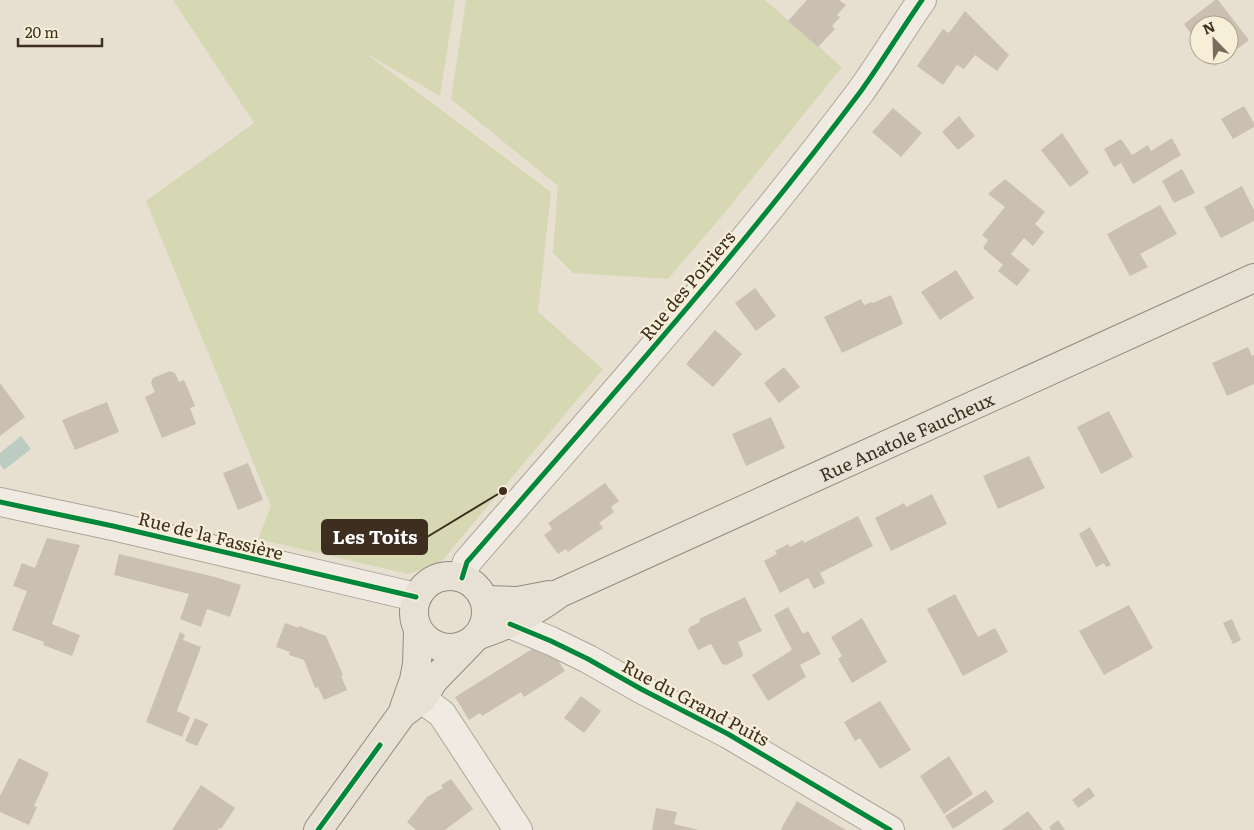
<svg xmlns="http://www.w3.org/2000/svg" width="1254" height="830" viewBox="0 0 1254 830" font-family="Literata,serif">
	<rect width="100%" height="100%" fill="#e7e0d1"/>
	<g fill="#d6d7b3">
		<path d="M173,0H455L440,96L365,53L551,192L538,312L603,369L440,563L408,574L258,539L271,506L146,201L254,123Z"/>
		<path d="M466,0H765L842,67L722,216L668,279L573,273L553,253L558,186L451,99Z"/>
	</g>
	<path fill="#bcccc2" d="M21,436L31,449L4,470L0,464V453Z"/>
	<g fill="#cbbfb2">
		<path d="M807,0H839L846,5L837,15L840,17L832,26L835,29L818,47L788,21Z"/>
		<path d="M1215,0H1218L1249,40L1215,66L1207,55H1229V25H1199V45L1184,24Z"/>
		<path d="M965,11L1009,55L997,71L975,55L964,69L957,65L943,85L917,66L943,29L949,33Z"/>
		<path d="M1244,106L1254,123V127L1233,139L1221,119Z"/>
		<path d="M893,108L922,133L901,157L872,132Z"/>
		<path d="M959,116L975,136L958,150L942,132Z"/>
		<path d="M1062,133L1089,173L1070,187L1041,150Z"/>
		<path d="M1172,138L1181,155L1133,184L1121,163L1114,167L1104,149L1121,139L1132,155L1148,145L1151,151Z"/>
		<path d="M1182,169L1195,193L1174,203L1162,181Z"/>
		<path d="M1005,179L1045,212L1035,224L1044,232L1033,246L1024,238L1011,254L1030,270L1017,286L998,271L1003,265L983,248L988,240L982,235L1005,207L988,194Z"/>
		<path d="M1242,186L1254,210V221L1221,238L1204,207Z"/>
		<path d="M1160,205L1177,234L1140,254L1148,267L1130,276L1107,234Z"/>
		<path d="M956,270L974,298L940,320L921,292Z"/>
		<path d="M755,288L776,316L756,331L735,303Z"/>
		<path d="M891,295L903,324L842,353L824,317L861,299L864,305L872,302L873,303Z"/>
		<path d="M715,330L742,354L713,387L686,364Z"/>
		<path d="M1248,347L1252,356L1254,355V384L1227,396L1212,363Z"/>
		<path d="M784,367L800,387L779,403L764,383Z"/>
		<path d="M170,371L175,373L179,382L184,380L195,406L190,408L196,424L162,438L145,397L155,392L151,383L153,378Z"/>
		<path d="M0,383L25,417L0,436Z"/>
		<path d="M107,402L119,432L75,450L62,420Z"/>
		<path d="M1109,411L1133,457L1101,474L1077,427Z"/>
		<path d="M771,417L785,448L746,466L732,434Z"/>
		<path d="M1029,456L1045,488L998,509L983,476Z"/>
		<path d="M248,463L263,500L238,510L223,473Z"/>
		<path d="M605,483L619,501L611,507L614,512L599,523L603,528L568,552L566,549L558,554L544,535L552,529L548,523Z"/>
		<path d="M932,494L947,524L891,551L875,518L904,503L906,507Z"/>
		<path d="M858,516L873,546L820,573L825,583L814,589L808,578L780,593L764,561L777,554L775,551L788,544L790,547L803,540L804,543Z"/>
		<path d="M1090,527L1111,565L1106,567L1104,563L1096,567L1079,534Z"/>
		<path d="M47,538L80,545L52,624L80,635L72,656L43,645L44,642L12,630L27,591L13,586L22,563L35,568Z"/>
		<path d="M119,554L215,577L241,585L230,617L207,609L201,627L180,619L189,594L114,575Z"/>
		<path d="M955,594L978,637L995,628L1008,652L963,676L927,609Z"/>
		<path d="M745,597L762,631L738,642L743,654L742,657L726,665L722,664L711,644L698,650L688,630L690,627L700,622L699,619Z"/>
		<path d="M1129,605L1153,648L1104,675L1079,631Z"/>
		<path d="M788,607L803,634L808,631L821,654L800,665L806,677L768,701L752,675L792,650L774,615Z"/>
		<path d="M862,618L887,662L852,683L838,659L842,656L831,637Z"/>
		<path d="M1232,619L1241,640L1233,644L1223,623Z"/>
		<path d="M285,623L299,628V626L326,636L343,675L341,676L347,690L324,700L318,687L315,688L304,660L289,655L290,652L276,647Z"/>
		<path d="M180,632L185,635L183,640L201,647L177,711L190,717L182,737L146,722Z"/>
		<path d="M540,644L550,649L565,671L524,697L521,692L482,716L480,713L469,720L455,697Z"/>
		<path d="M581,696L601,711L584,733L564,718Z"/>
		<path d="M880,701L911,750L880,769L860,738L855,741L844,722Z"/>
		<path d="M195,718L208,724L197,746L185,741Z"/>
		<path d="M949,756L973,794L944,814L920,776Z"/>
		<path d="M19,758L49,773L34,806L37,807L29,825L0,812V796Z"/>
		<path d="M451,779L473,809L445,830H416L407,822L427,797L443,788L441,785Z"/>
		<path d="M201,785L235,808L221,829L219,828L218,830H172Z"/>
		<path d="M1089,787L1095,796L1078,808L1072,800Z"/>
		<path d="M986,790L994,802L953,829L945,816Z"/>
		<path d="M797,801L819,814L846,830H782L781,829Z"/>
		<path d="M656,808L677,812L674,824L699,830H652Z"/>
		<path d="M1028,811L1043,830H1002Z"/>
		<path d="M1058,820L1065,830H1051L1049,827Z"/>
	</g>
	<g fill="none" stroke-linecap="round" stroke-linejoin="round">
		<g stroke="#ada599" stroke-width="30">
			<g id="minor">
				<path d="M0,502L113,526L416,597"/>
				<path d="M462,578L467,562C601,408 738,255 861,91C882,62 901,30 922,0"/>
				<path d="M510,624L551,641L588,659L641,689L728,734L890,830"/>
				<path d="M422,699L442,714L518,830"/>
			</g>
		</g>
		<g stroke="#928b80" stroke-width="30">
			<g id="major">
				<circle cx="450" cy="612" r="36"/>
				<path d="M485,600L518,601L549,595"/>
				<path id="s1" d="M479,635C511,624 533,613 560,593L1254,278"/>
				<path d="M404,708L414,680L417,664L418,631"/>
				<path d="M318,830L402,714L422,699L434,680L470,643"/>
			</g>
		</g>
		<use href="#minor" stroke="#efebe3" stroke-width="28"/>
		<use href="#major" stroke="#e6e1d4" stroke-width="28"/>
		<g stroke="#f7eed8" stroke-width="8">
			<g id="cycleway">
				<path d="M0,502L113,526L416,597"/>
				<path d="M462,578L467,562C601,408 738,255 861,91C882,62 901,30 922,0"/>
				<path d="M510,624L551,641L588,659L641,689L728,734L890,830"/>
				<path d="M318,830L380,745"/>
			</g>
		</g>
		<use href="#cycleway" stroke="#00873e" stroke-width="5"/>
	</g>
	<g text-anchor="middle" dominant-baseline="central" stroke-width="4.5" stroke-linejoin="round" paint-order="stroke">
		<g font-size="18" fill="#3d2e20" stroke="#f7eed8">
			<text transform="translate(687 285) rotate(-50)">Rue des Poiriers</text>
			<text stroke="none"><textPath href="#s1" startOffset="472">Rue Anatole Faucheux</textPath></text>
			<text transform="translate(211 535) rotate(14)">Rue de la Fassière</text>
			<text transform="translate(696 702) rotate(28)">Rue du Grand Puits</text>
		</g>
	</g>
	<path fill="none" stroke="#3d2e20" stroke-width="2" d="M503 491L427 537"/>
	<circle fill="#3d2e20" stroke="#f7eed8" stroke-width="2" cx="503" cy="491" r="5"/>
	<rect fill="#3d2e20" stroke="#3d2e20" stroke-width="2" x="322" y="520" width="105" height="34" rx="5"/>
	<g font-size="19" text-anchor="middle" font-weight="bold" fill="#fff">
		<text x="375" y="544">Les Toits</text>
	</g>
	<g transform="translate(1214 40) rotate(337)"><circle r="24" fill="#f7eed8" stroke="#ada18e"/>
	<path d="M0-4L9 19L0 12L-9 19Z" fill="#786c5e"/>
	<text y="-8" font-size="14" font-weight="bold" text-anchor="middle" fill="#3d2e20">N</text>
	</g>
	<path d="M18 38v8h84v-8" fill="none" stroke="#3d2e20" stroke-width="2.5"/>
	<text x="25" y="38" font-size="15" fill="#3d2e20" stroke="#f7eed8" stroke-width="4" paint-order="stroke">20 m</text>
</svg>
